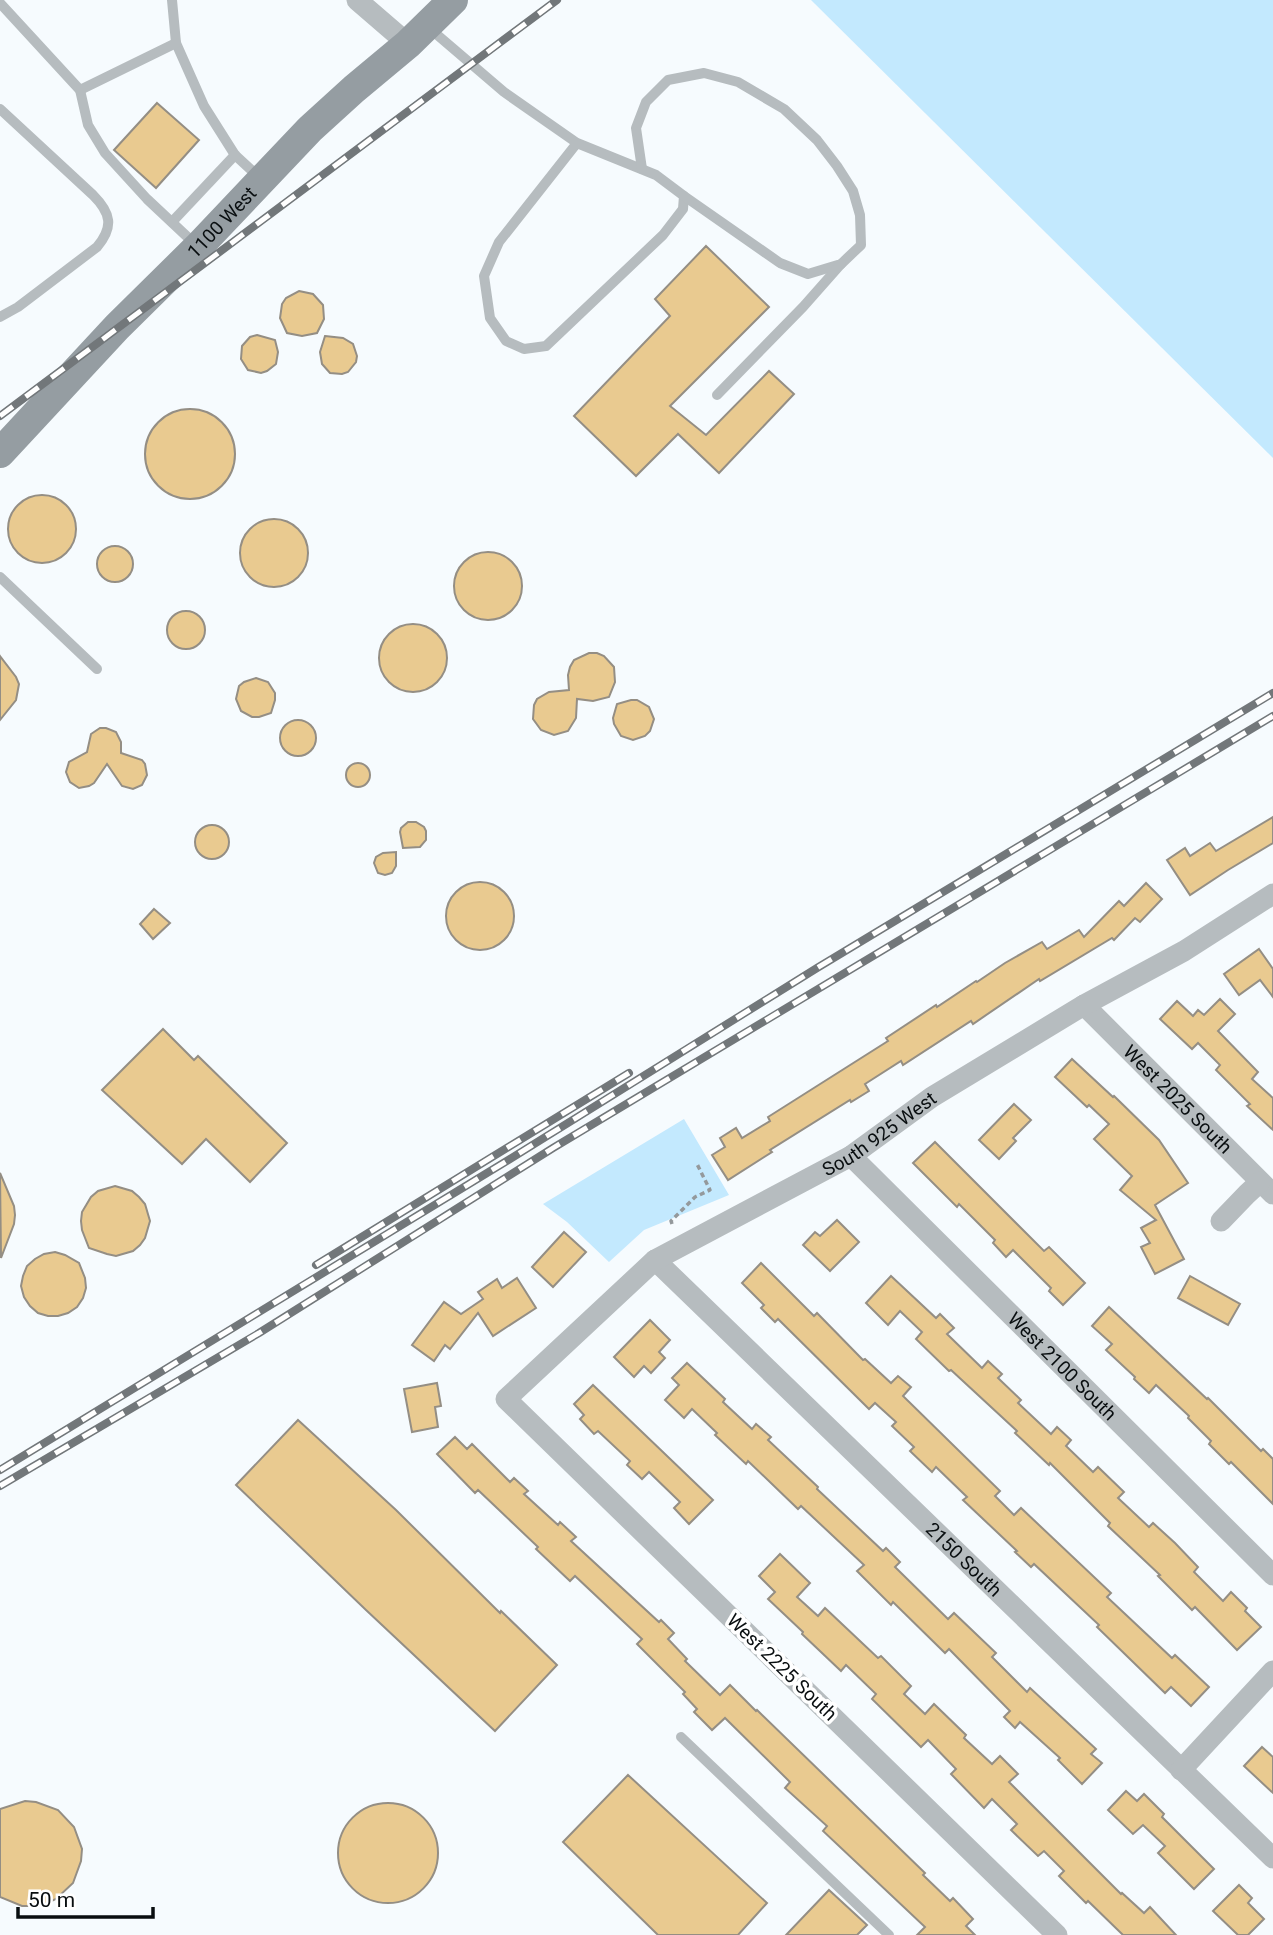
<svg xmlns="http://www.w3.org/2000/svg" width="1273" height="1935" viewBox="0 0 1273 1935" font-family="Roboto,sans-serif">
	<rect width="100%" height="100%" fill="#f6fbfe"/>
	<g fill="#c3e9fe">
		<path d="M811,0H1273V458Z"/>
		<path d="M684,1119L729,1195L644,1230L609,1262L567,1222L543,1204Z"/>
	</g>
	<g fill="#e9ca90" stroke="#948e84" stroke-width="2">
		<path d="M157,103L199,140L156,188L114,150Z"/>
		<path d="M706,246L769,307L670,406L706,435L769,371L794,394L719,473L678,434L636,476L574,416L670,316L655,299Z"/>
		<path d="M299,291L313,294L323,305L324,319L317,333L302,336L287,333L280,318L282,304L286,298Z"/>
		<path d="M257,335L275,340L278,352L276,364L267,371L261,373L248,370L241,359L242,346L250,337Z"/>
		<path d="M325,336L343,338L353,344L357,356L356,362L348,372L342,374L330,373L322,364L320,352Z"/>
		<circle cx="190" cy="454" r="45"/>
		<circle cx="42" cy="529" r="34"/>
		<circle cx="274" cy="553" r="34"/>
		<circle cx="115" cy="564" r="18"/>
		<circle cx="488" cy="586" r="34"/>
		<circle cx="186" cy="630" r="19"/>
		<circle cx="413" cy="658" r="34"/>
		<path d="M589,653H597L604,656L614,667L615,682L609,697L593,701L577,699L576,718L568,731L554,735L541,730L533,719L534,705L537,699L549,692L569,690L568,675L570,667L574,660Z"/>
		<path d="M0,656L16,677L19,684L16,700L0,720Z"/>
		<path d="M256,678L268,682L275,693V700L271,713L259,717H252L241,711L236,699L239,686L244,682Z"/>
		<path d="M631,700H637L649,707L654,719L650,731L645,736L633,740L621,736L614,724L613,718L617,704Z"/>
		<circle cx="298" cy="738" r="18"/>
		<path d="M100,728H106L116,732L121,742V753L142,760L145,764L147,775L142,785L133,789L122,786L107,764L94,783L89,786L79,788L70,782L66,772L69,762L87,752L91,734Z"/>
		<circle cx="358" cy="775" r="12"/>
		<path d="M1273,817V843L1228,870L1190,895L1167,860L1185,848L1190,856L1210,843L1216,851Z"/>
		<path d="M408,822H416L424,827L426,831V840L420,847L403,848L400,832L401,828Z"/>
		<circle cx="212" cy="842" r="17"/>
		<path d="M396,852V866L392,873L385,875L378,873L374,863L376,857L383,853Z"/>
		<circle cx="480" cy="916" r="34"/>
		<path d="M1146,883L1162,899L1140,922L1135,918L1114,940L1112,938L1040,981L1039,979L973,1024L971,1021L903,1065L901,1061L865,1084L869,1091L851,1102L850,1100L770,1150L772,1152L728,1180L712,1155L725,1147L720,1138L736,1128L742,1138L770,1121L768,1117L888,1041L886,1038L936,1005L937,1007L976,981L977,982L1005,963L1042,942L1047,949L1079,930L1084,937L1119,901L1124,906Z"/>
		<path d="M154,909L170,923L153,939L140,924Z"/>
		<path d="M1259,949L1273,969V997L1260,980L1239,995L1224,974Z"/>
		<path d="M1220,999L1235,1014L1218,1031L1258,1072L1252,1079L1273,1098V1130L1247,1106L1250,1104L1216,1070L1220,1065L1198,1043L1192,1049L1160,1019L1177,1001L1193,1016L1198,1010L1204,1015Z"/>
		<path d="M163,1029L194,1060L198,1056L287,1143L250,1182L206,1139L182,1164L102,1090Z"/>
		<path d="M1072,1059L1113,1097L1114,1096L1159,1140L1188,1183L1155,1205L1184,1259L1155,1274L1141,1247L1150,1243L1141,1228L1156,1220L1120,1190L1132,1176L1094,1139L1109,1124L1089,1105L1087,1107L1055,1077Z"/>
		<path d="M1014,1104L1031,1120L1013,1138L1016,1141L999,1159L979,1140Z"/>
		<path d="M935,1142L1044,1251L1049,1247L1085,1283L1063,1305L1049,1291L1051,1288L1013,1250L1006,1257L993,1243L995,1240L959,1204L957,1207L913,1163Z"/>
		<path d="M0,1173L14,1206L15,1215L14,1224L1,1258Z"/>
		<path d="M115,1186L132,1191L139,1197L145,1204L150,1221L145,1238L140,1245L133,1251L116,1256L107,1254L89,1248L82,1230L81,1221L82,1212L91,1197L98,1191Z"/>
		<path d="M837,1220L859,1242L830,1271L803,1245L815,1232L820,1236Z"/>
		<path d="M564,1232L586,1252L553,1287L532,1267Z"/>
		<path d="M55,1252L65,1255L79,1263L85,1278L86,1288L83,1298L77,1307L68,1313L58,1316H48L38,1313L30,1306L24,1297L21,1286L23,1276L27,1266L35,1259L44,1254Z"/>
		<path d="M761,1263L814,1316L817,1313L863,1360L865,1359L891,1383L898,1376L911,1387L903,1396L1000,1491L995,1496L1014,1515L1021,1508L1111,1593L1107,1597L1172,1658L1175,1655L1209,1687L1191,1706L1171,1687L1165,1693L1097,1627L1099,1625L1034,1564L1031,1567L1015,1552L1017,1551L963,1500L967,1497L936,1467L932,1472L910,1451L914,1447L892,1426L896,1422L875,1403L869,1409L778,1319L775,1322L761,1308L764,1305L742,1283Z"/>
		<path d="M891,1276L936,1318L940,1314L954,1328L947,1334L982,1368L988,1361L1002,1374L998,1378L1021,1400L1018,1403L1051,1434L1057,1427L1071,1440L1066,1446L1093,1472L1098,1467L1124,1492L1118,1498L1149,1527L1153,1523L1175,1543L1198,1567L1194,1572L1223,1601L1231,1592L1247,1608L1245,1611L1261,1627L1237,1650L1195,1607L1192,1610L1158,1576L1160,1575L1108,1526L1110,1523L1050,1463L1049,1465L1015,1433L1017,1431L951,1370L949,1371L916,1339L922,1332L900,1311L888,1325L866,1303Z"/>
		<path d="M1190,1276L1240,1304L1228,1325L1178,1298Z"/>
		<path d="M517,1278L536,1308L493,1336L478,1313L450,1349L445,1345L434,1361L412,1345L444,1302L461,1314L483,1299L478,1292L497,1279L502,1288Z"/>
		<path d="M1109,1307L1207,1399L1208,1398L1261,1451L1263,1449L1273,1459V1504L1231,1462L1229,1464L1209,1444L1211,1441L1188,1418L1189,1416L1156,1385L1149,1393L1134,1379L1135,1377L1106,1350L1112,1344L1092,1326Z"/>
		<path d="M650,1320L670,1340L659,1352L665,1358L651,1373L644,1366L634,1377L614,1357Z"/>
		<path d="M687,1363L725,1399L723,1402L752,1429L756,1424L771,1437L768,1440L818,1487L817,1489L883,1551L886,1548L900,1562L895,1567L948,1619L954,1613L996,1653L992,1657L1027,1692L1030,1688L1096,1749L1091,1754L1102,1763L1082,1784L1058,1760L1060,1758L1020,1722L1015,1728L1004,1717L1010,1711L949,1649L945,1653L893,1602L891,1605L857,1571L864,1565L801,1506L798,1509L748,1461L746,1464L715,1435L717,1433L692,1409L684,1418L665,1400L679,1385L672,1378Z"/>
		<path d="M437,1383L441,1406L435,1407L438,1427L412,1432L404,1389Z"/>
		<path d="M593,1385L713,1500L689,1524L674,1508L680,1502L649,1472L642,1479L627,1465L630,1461L598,1431L594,1434L580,1419L584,1415L574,1404Z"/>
		<path d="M298,1420L396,1510L500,1613L501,1611L557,1665L495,1731L366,1610L236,1485Z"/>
		<path d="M455,1437L467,1449L472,1444L510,1482L514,1478L528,1491L524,1494L558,1525L560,1522L576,1537L571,1541L659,1622L661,1620L674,1633L668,1639L687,1659L685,1661L720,1695L730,1685L756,1711L757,1710L925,1873L923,1875L950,1901L953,1898L973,1919L966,1926L975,1935H917L925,1927L823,1831L827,1826L785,1788L790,1782L725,1718L712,1730L694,1712L697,1709L683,1694L685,1692L637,1644L642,1639L575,1576L570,1581L536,1549L538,1547L478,1490L475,1493L437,1454Z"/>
		<path d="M780,1554L810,1583L797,1597L818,1616L825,1608L878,1658L881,1656L911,1686L904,1694L925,1714L934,1704L966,1735L964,1738L992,1764L1000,1756L1018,1774L1009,1782L1121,1894L1122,1893L1144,1913L1150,1907L1176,1935H1123L1088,1901L1086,1903L1059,1876L1064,1871L1044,1851L1038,1856L1011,1830L1017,1824L992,1799L984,1808L951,1774L956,1769L928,1740L921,1747L872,1699L876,1694L846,1665L841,1671L802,1634L803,1632L768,1599L775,1592L759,1576Z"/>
		<path d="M1262,1747L1273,1757V1793L1244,1766Z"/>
		<path d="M628,1775L767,1903L738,1935H658L563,1842Z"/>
		<path d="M1126,1791L1137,1801L1144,1794L1164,1814L1162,1817L1214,1869L1194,1889L1158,1853L1165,1846L1143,1825L1133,1834L1108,1810Z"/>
		<path d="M25,1801L36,1802L58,1810L74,1827L82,1849L81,1861L73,1883L56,1899L45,1904L33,1906H22L0,1897V1809Z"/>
		<circle cx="388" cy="1853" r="50"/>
		<path d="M1239,1885L1252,1898L1248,1903L1264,1919L1248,1935H1238L1213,1911Z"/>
		<path d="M829,1890L867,1925L857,1935H786Z"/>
	</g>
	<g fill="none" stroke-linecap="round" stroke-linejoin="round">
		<path stroke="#94999c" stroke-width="3.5" stroke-dasharray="5 3.5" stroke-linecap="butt" d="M672,1224L671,1221L695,1197L710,1190L697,1164"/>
		<g stroke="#b6bcbf" stroke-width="10">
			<path d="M172,0L176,43L204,106L235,155L261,179"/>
			<path d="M0,3L80,90L88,125L105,153L147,199L196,245"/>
			<path d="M428,27L504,92L577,143L656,175L684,196L683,209L663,235L546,346L524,349L506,341L490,318L484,276L499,242L577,143"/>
			<path d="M80,90L176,43"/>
			<path d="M0,109L93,195C111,213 114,227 97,247L18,307L0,317"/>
			<path d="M642,169L636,128L646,102L668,80L704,73L738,82L784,109L817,140L837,166L853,191L860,215L861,245L841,264L808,274L780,263L684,196"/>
			<path d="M172,222L235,155"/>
			<path d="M717,395L803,307L841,264"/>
			<path d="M0,577L97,669"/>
			<path d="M681,1737L889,1935"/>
		</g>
		<g stroke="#b6bcbf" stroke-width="21">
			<path d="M357,0L408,44"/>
			<path id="s1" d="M1084,1005L1273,1194"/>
			<path id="s2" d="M851,1156L1273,1575"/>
			<path d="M1221,1221L1247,1194L1260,1182"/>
			<path id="s3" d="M655,1260L1273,1858"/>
			<path d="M1181,1770L1273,1671"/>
			<path id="s4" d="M1057,1935L506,1399L655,1260L851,1156L932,1097L1084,1005L1184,951L1273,894"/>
		</g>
		<path stroke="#959da2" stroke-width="30" id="s5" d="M0,453L117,327L198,247L310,129L354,89L408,44L453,0"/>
		<g stroke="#72777a" stroke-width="8">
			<g id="rail">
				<path d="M0,416L557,0"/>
				<path d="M316,1265L629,1073"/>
				<path d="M0,1470L510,1159L817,968L1273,693"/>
				<path d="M0,1486L259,1333L553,1148L1273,716"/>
			</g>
		</g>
		<use href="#rail" stroke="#fff" stroke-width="5" stroke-dasharray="16" stroke-linecap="butt"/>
	</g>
	<g text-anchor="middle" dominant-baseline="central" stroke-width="7" stroke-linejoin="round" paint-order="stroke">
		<g font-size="19" fill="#090e10" stroke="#fff">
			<text stroke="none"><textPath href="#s5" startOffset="320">1100 West</textPath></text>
			<text stroke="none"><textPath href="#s1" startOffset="133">West 2025 South</textPath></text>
			<text stroke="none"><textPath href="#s4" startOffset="1230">South 925 West</textPath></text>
			<text stroke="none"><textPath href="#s2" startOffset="298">West 2100 South</textPath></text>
			<text stroke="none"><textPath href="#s3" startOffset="430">2150 South</textPath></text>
			<text transform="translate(782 1667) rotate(44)">West 2225 South</text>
		</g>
	</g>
	<path d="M18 1907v10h135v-10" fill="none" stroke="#090e10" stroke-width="3.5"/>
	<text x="28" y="1907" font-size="21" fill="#090e10" stroke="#ffffff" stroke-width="5" paint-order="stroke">50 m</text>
</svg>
